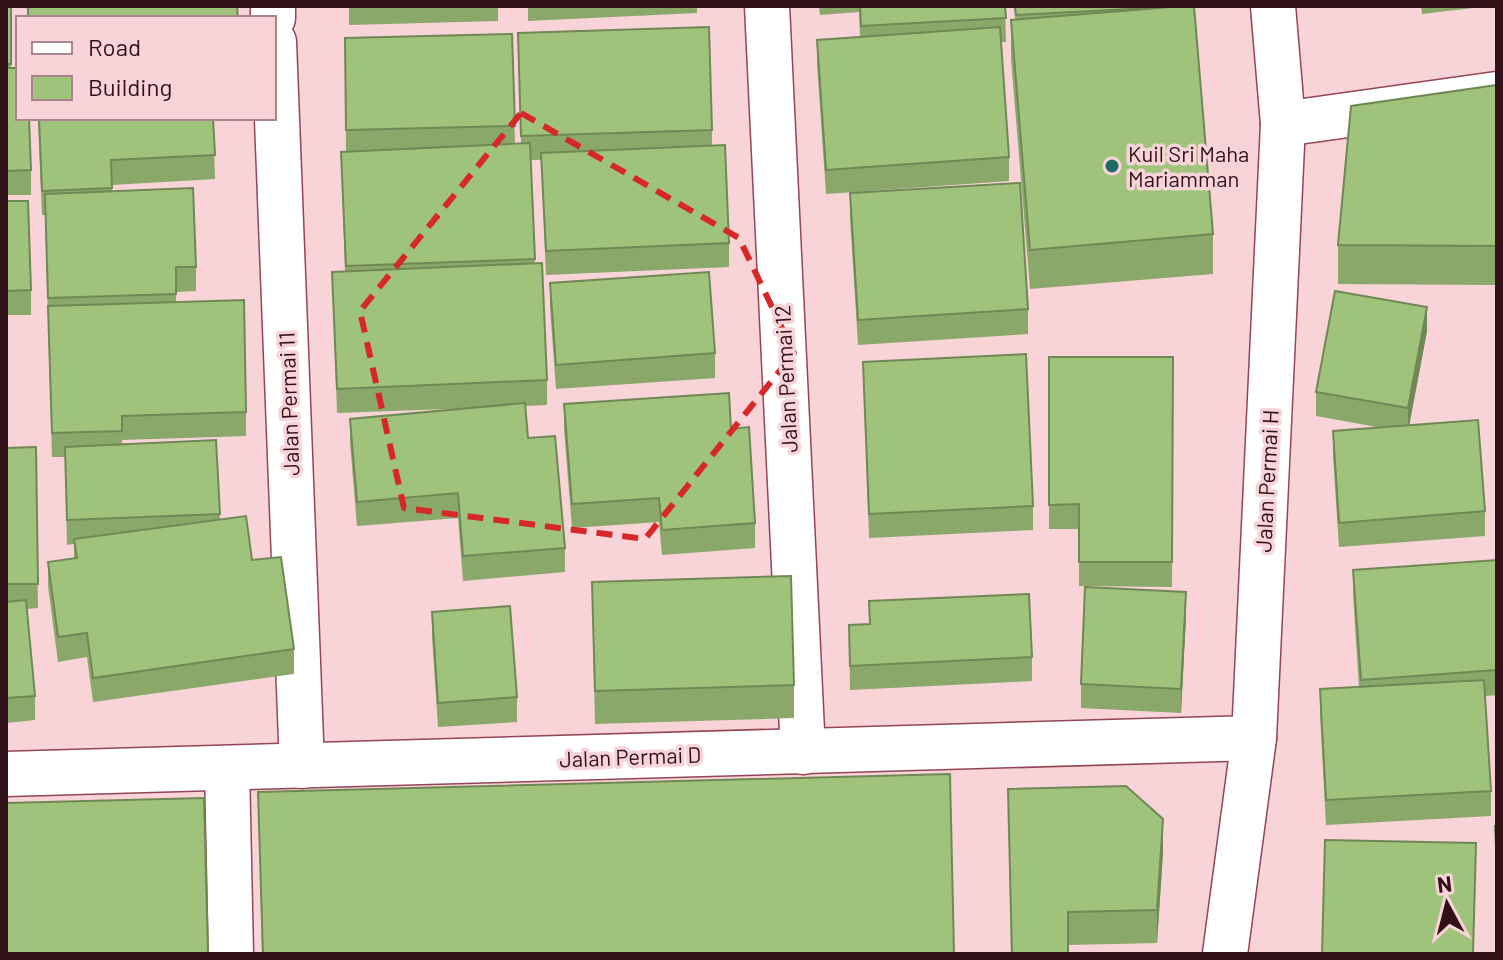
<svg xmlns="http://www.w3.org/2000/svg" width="1503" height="960" viewBox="0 0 1503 960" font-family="Barlow,sans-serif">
	<rect width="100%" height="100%" fill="#f8d3d8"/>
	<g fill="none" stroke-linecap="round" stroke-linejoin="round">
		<g stroke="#934655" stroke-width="47">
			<g id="minor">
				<path d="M273,6V18"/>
				<path d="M767,6L803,752"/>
				<path d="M274,42L302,766"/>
				<path d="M1283,124L1497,94"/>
				<path d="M227,768L231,954"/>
				<path d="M6,774L1254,738"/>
				<path d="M1225,954L1254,738L1283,124L1273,6"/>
			</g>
		</g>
		<use href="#minor" stroke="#fff" stroke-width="44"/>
	</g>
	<g fill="#8aa86a">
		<path d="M6,6H11V68L31,170V195H6Z"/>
		<path d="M349,6H498V21L349,25Z"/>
		<path d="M528,6H697V13L528,21Z"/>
		<path d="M819,6H1005L1006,42H1001L1009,157V181L826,194L817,64V40L860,37L859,12L820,15Z"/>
		<path d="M1014,6H1168L1213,234V274L1030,289L1011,59V20L1015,19Z"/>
		<path d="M1421,6H1490L1422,14Z"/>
		<path d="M518,33L712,130V146L729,243V267L546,275L541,160H531L535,264L547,380V405L525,406L528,438L565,548V572L463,581L458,518L357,526L350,443V419L475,408L337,413L332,272L345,271L341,152H346L345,38L512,34L515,144H521Z"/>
		<path d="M1497,85V285L1338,284V245Z"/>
		<path d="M38,118H213L215,179L112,185V191L196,267V291L176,292V302L246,412V436L122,440V444L216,440L220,520L252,560L294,649V674L93,702L87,657L58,662L48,586V562L74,559V544L67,545L65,457H52L45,215H42Z"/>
		<path d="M850,193L1028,309V334L858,345L850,218Z"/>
		<path d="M6,201L31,290V315H6Z"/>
		<path d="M550,283L715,353V378L556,389L550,308Z"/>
		<path d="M1427,331L1409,425L1485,511V536L1339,547L1333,456V431L1382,428L1316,416V392Z"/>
		<path d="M1049,357H1173L1172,587L1079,586V529H1049Z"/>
		<path d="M863,362L1033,506V530L869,538Z"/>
		<path d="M564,404L731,429L755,523V548L662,555L659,522L572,528L564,429Z"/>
		<path d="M36,447L38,608L27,609L35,696V720L6,723V448Z"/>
		<path d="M1497,560V695L1485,696L1491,791V816L1326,825L1320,714V689L1359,687L1353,595V570Z"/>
		<path d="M592,582L794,685V718L595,724Z"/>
		<path d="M869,601L1032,657V681L850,690L849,625L869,624Z"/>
		<path d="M432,612L517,697V722L438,727L432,637Z"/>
		<path d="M1186,616L1181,713L1081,708V684Z"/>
		<path d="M1008,789L1163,852L1157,943L1068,945V954H1011Z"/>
		<path d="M258,792L954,954H262Z"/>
		<path d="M1495,826H1497V891L1495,851Z"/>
	</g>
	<g fill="#708856">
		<path d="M1427,307V331L1408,432V408Z"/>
		<path d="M1186,592V616L1181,713V689Z"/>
		<path d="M1163,819V852L1157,943V910Z"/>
	</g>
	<g fill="#a0c37b" stroke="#708856" stroke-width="2">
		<rect x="6" y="6" width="5" height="58"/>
		<path d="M28,6H237L238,18H28Z"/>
		<path d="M860,6H1005L1006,18L861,26Z"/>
		<path d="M1015,6H1168V7L1016,15Z"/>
		<path d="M1184,6H1194L1213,234L1030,250L1011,20Z"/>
		<path d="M709,27L712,130L521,136L518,33Z"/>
		<path d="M1000,27L1009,157L826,170L817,40Z"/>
		<path d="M512,34L515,126L346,130L345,38Z"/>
		<path d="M6,68H18V118H29L31,170L6,171Z"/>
		<path d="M1497,85V246L1338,245L1351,106Z"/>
		<path d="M39,118H213L215,155L111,160L112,188L42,191Z"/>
		<path d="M530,143L535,259L346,266L341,152Z"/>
		<path d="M725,145L729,243L546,251L541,153Z"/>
		<path d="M1020,183L1028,309L858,320L850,193Z"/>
		<path d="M193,188L196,267H176V294L48,298L45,194Z"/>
		<path d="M6,201H28L31,290L6,291Z"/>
		<path d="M542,263L547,380L337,389L332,272Z"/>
		<path d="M709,272L715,353L556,365L550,283Z"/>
		<path d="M1335,291L1427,307L1408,408L1316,392Z"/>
		<path d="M244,300L246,412L122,416V431L52,433L48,306Z"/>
		<path d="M1026,354L1033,506L869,514L863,362Z"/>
		<path d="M1049,357H1173L1172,562H1079V504L1049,505Z"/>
		<path d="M729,393L731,429L749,427L755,523L662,530L659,498L572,504L564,404Z"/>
		<path d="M525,403L528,438L555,436L565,548L463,556L458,493L357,502L350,419Z"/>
		<path d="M1478,420L1485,511L1339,523L1333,431Z"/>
		<path d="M216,440L220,514L67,520L65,447Z"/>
		<path d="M36,447L38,584H6V448Z"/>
		<path d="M246,516L252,560L281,557L294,649L93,678L87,633L58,637L48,562L77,558L74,539Z"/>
		<path d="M1497,560V670L1361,680L1353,570Z"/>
		<path d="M791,576L794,685L595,691L592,582Z"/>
		<path d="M1085,587L1186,592L1181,689L1081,684Z"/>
		<path d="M1029,594L1032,657L850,666L849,625L870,624L869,601Z"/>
		<path d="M26,600L35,696L6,698V602Z"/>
		<path d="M510,606L517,697L438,703L432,612Z"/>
		<path d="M1484,680L1491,791L1326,800L1320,689Z"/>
		<path d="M950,774L954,954H263L258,792Z"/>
		<path d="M1126,786L1163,819L1157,910L1068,912V954H1012L1008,789Z"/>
		<path d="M204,798L208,954H6V803Z"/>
		<path d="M1495,826H1497V867Z"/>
		<path d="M1325,840L1476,843L1473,954H1322Z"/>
	</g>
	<path fill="none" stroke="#d62828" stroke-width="6" stroke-dasharray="16 10" stroke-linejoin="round" d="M521,113L739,238L794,353L645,539L404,508L360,311Z"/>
	<circle fill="#1d6965" stroke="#f8d3d8" stroke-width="3" cx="1112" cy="166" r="8"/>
	<g text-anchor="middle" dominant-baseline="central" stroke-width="7" stroke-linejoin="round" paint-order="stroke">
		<g font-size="22" fill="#311118" stroke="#f8d3d8" text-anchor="start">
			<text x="1128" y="153">Kuil Sri Maha<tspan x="1128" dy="25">Mariamman</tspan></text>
		</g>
		<g font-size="22" fill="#311118" stroke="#f8d3d8">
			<text transform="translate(785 379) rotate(-93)">Jalan Permai 12</text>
			<text transform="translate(288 404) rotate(-92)">Jalan Permai 11</text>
			<text transform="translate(1266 481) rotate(-87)">Jalan Permai H</text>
			<text transform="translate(630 756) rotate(-2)">Jalan Permai D</text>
		</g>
	</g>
	<rect width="1503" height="960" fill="none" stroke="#311118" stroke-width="16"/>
	<rect x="16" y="16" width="260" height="104" fill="#f8d3d8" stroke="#a8858b" stroke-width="2"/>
	<rect x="32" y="42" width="40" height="12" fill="#ffffff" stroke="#a8858b" stroke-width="2"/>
	<text x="88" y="56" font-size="24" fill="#311118">Road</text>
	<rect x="32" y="76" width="40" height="24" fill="#a0c37b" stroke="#a8858b" stroke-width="2"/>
	<text x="88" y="96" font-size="24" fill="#311118">Building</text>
	<g transform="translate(1447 904) rotate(353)" stroke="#f8d3d8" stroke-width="6" paint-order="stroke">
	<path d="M0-6L14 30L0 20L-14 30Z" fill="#311118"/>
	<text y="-12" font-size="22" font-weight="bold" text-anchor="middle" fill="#311118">N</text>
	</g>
</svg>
